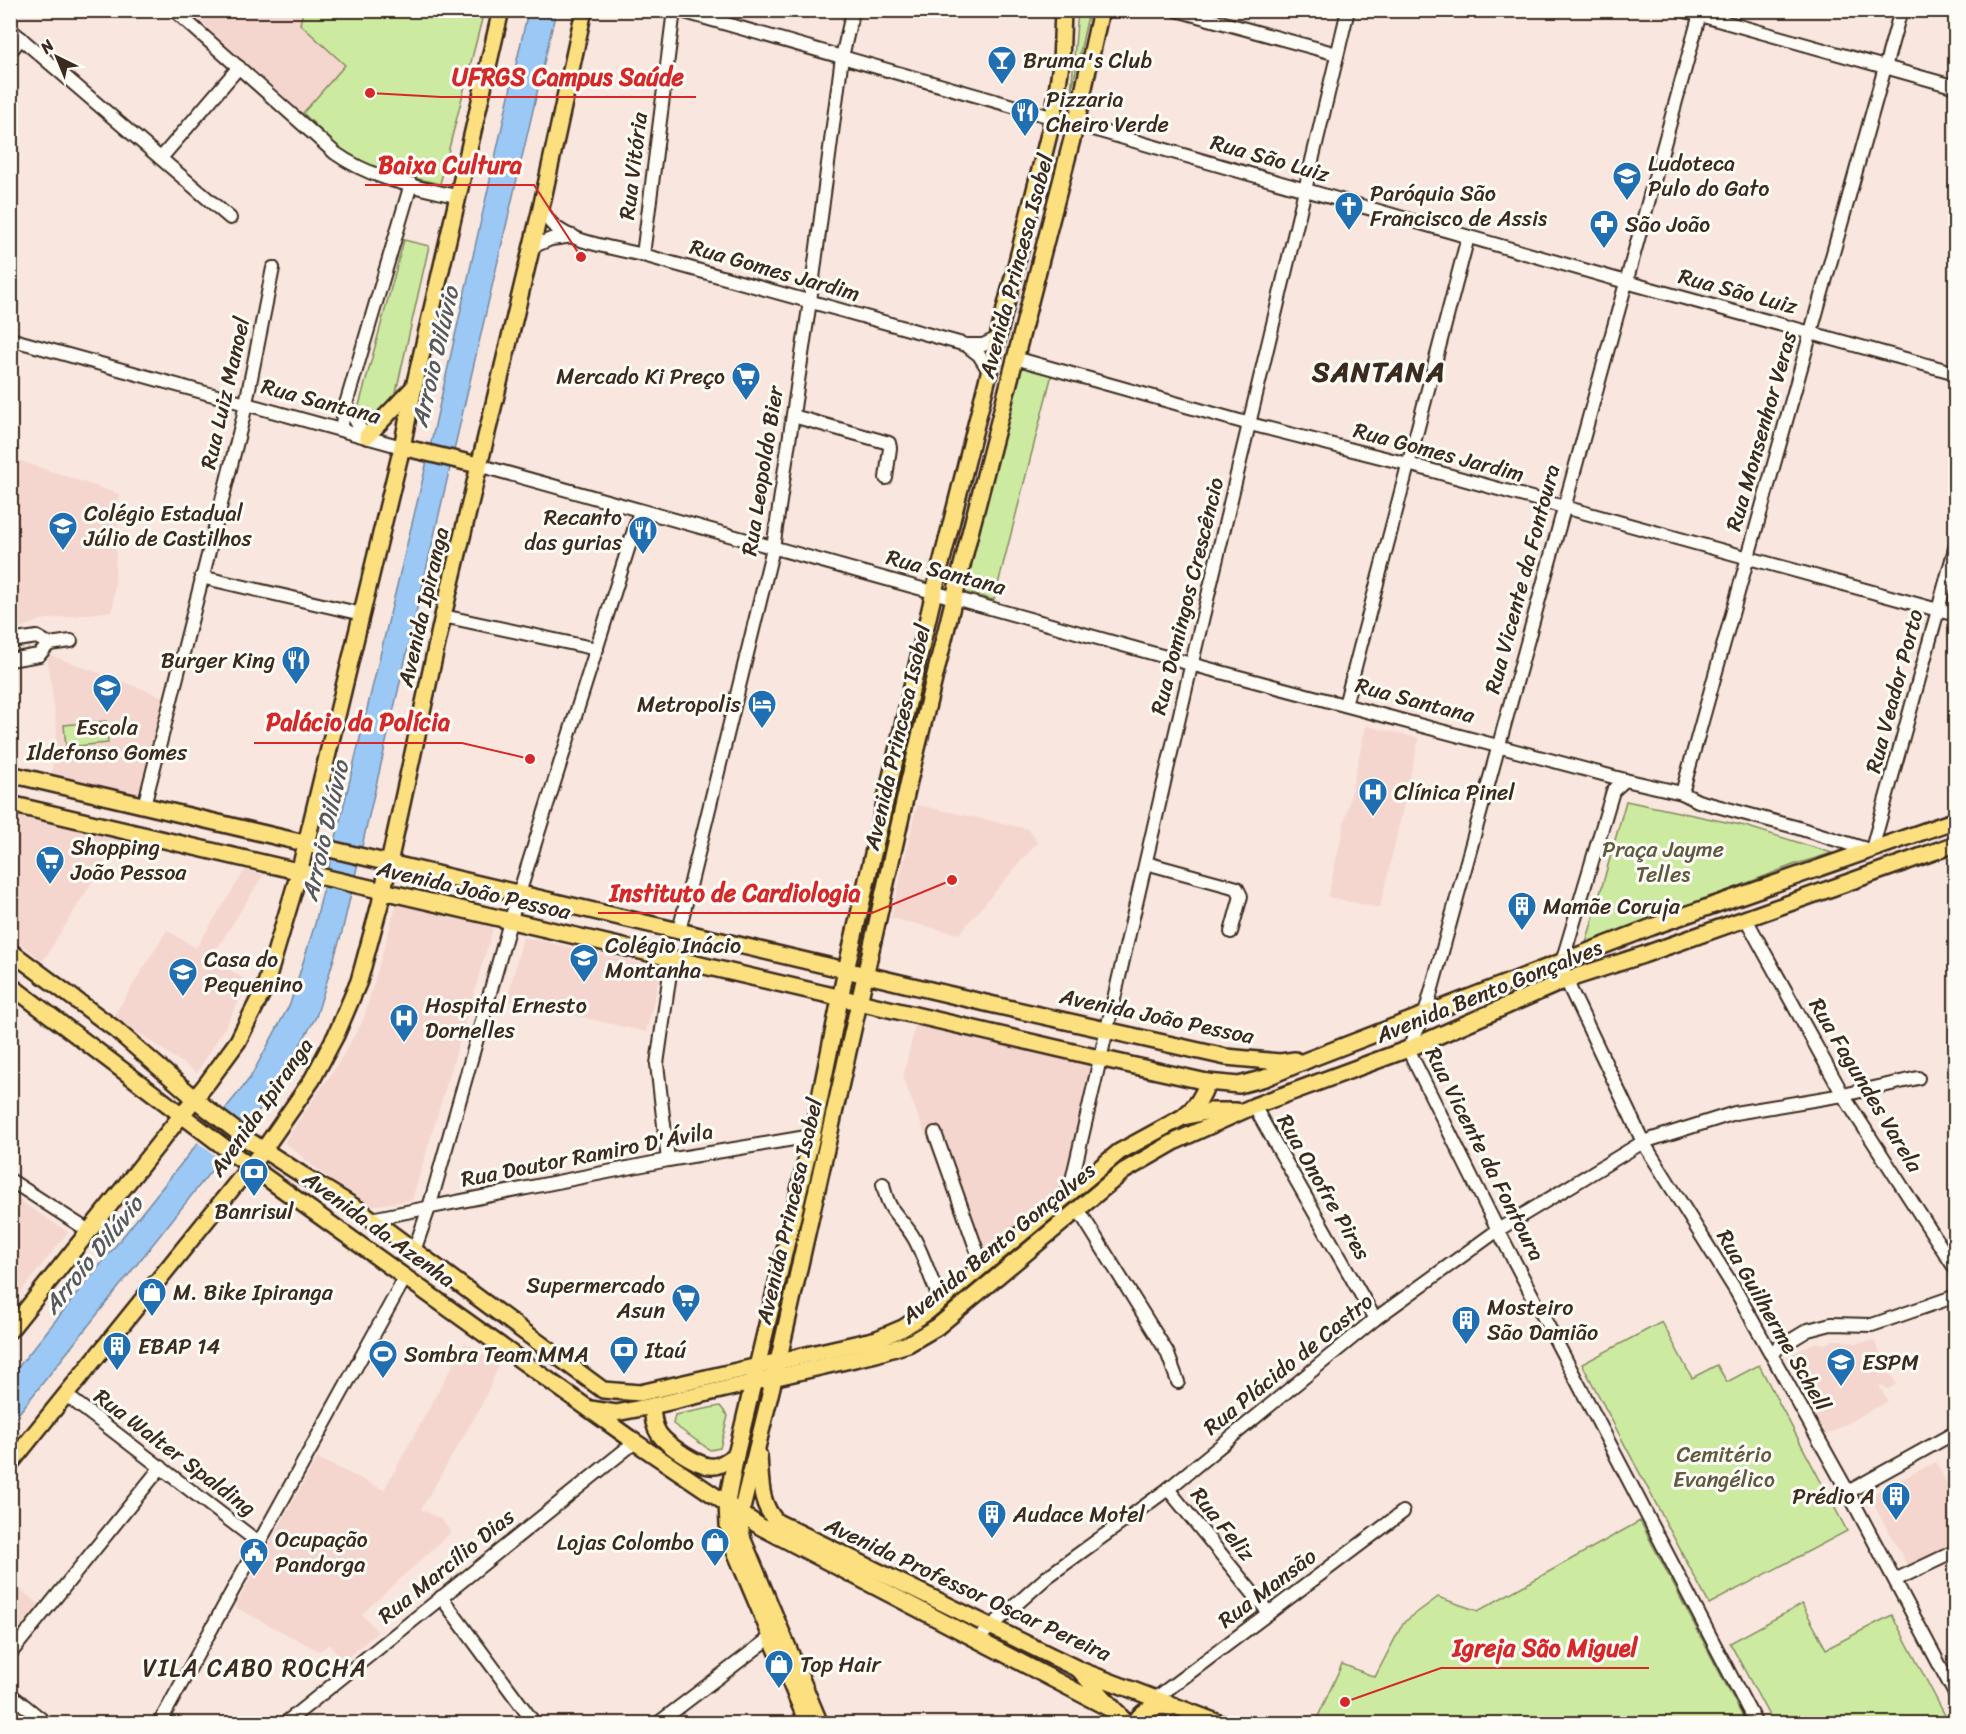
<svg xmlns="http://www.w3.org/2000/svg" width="1966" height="1734" viewBox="0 0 1966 1734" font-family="Sriracha,sans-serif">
	<rect width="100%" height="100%" fill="#f8e6df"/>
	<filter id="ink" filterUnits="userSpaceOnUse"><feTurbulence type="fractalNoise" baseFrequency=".0167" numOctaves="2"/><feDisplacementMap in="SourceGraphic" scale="12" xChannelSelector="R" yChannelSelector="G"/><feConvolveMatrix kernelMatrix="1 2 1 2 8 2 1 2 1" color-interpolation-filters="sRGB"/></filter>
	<g filter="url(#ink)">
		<g fill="#f4d6ce">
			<path d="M189,11H485L476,47L455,66L464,74L440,184L354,165L301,112Z"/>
			<path d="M11,458L119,494L113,611L41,620L11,631Z"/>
			<path d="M47,654L164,697L138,799L51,780L57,730Z"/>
			<path d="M1366,726L1419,738L1380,908L1328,897Z"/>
			<path d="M917,805L1028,829L1037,842L959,934L891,918Z"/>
			<path d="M11,814L118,840L43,961L11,937Z"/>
			<path d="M245,870L263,875L211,958L249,982L226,1025L197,1073L114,1016L167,930L196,948Z"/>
			<path d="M397,903L493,928L412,1200L369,1206L359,1203L284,1142L336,1067L363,1021Z"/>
			<path d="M523,937L662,968L646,1032L507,1000Z"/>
			<path d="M916,1021L1093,1062L1062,1186L975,1260L903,1078Z"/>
			<path d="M11,1195L68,1232L11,1304Z"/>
			<path d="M1833,1340H1841L1855,1343L1874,1341L1896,1384L1888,1389L1882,1385L1879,1386L1888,1401L1826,1435L1787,1356L1816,1342L1825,1344Z"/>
			<path d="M465,1343L499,1365L481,1406L421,1509L442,1520L451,1532L362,1614L378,1632L343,1661L329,1644L319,1651L235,1607L317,1458L384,1490Z"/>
			<path d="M1936,1462L1955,1501V1546L1910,1570L1869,1496Z"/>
			<path d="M11,1582L41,1606L11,1643Z"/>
		</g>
		<g fill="#cdeaa1" stroke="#848a60" stroke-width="1.5">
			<path d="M303,11H484L440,184L355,164L303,113L345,65L300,24Z"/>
			<path d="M1078,11H1089L1071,93Z"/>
			<path d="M404,240L429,246L394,401L372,421L361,420L357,413Z"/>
			<path d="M1022,366L1052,374L994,600L964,592Z"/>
			<path d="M106,721L108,743L66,747L64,725Z"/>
			<path d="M1626,801L1745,826L1832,853L1793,865L1585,947Z"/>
			<path d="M1662,1322L1692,1378L1717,1365L1727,1382L1759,1365L1847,1531L1709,1604L1582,1364Z"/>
			<path d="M720,1406L728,1416L720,1448L710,1450L673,1424L675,1415Z"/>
			<path d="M1640,1521L1746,1723H1315L1342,1664L1375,1677L1403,1623L1438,1597L1478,1611Z"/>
			<path d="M1802,1604L1826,1649L1892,1615L1949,1723H1773L1730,1643Z"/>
		</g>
		<path fill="#9bc8f5" stroke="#75899f" stroke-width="1.5" d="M528,11H556L342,932L316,1017L272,1094L11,1423V1376L250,1078L290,1004L315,924L424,474Z"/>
		<path fill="#f8e6df" d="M222,1108L249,1128L222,1161L196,1141Z"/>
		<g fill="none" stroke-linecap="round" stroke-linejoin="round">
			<g stroke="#3b2a1e" stroke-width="16">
				<g id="minor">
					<path d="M174,10L335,153C373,180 415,186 459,197"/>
					<path d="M678,10L1626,282L1956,373"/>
					<path d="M1176,10L1337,54"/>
					<path d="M1682,10L1956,87"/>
					<path d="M1701,10L1425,1014L1408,1049L1498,1230L1756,1724"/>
					<path d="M10,29L230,218"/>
					<path d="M10,52L21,38"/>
					<path d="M161,158L239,67"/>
					<path d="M541,208C544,213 547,219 552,224C571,243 616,248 643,255L966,345H983L998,338"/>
					<path d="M532,247L551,239L573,236"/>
					<path d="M643,255L674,10"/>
					<path d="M10,339L402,447"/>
					<path d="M966,345L979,355L989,371"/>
					<path d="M1015,358L1250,424L1408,464L1956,615"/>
					<path d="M346,404L364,435"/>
					<path d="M793,416L889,443L890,448L886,478"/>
					<path d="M341,429L346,404L411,184"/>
					<path d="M478,465L1198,666L1625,780L1682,793L1698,801L1795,827L1869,850"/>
					<path d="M201,577L362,614"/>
					<path d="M443,616L597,649"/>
					<path d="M10,641L37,637L49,644L71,641"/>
					<path d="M10,660L39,655L49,644"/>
					<path d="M1345,705L1468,237"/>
					<path d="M1625,780L1613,791L1562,962L1566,980L1643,1142L1736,1291L1848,1492L1956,1696"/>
					<path d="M1682,793L1901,10"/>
					<path d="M144,806L243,418L273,268"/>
					<path d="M1872,849L1956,545"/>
					<path d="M1146,863L1237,888L1241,896L1231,932"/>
					<path d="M1746,919L1843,1095L1956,1270"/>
					<path d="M679,931L773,548L810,301L842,57L853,10"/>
					<path d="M1254,1106L1375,1319"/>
					<path d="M935,1133L982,1265"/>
					<path d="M668,1160L657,1064L672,959"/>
					<path d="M10,1180L89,1231"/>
					<path d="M883,1184C889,1216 902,1216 915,1240C925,1259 931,1281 941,1301"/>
					<path d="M1069,1193L1189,675L1348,10"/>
					<path d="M1078,1209L1167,1352L1178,1382"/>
					<path d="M371,1219L668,1160L812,1136"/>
					<path d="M414,1251L429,1208L510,922L640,511"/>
					<path d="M1770,1353L1808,1330L1831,1324L1872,1325L1956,1296"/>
					<path d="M66,1395L258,1542"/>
					<path d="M1168,1489L1269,1613"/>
					<path d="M1848,1492L1956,1432"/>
					<path d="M1895,1580L1956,1551"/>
					<path d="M441,1597L535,1724"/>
					<path d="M976,1640L1047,1577L1168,1489L1375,1319L1498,1230L1643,1142L1735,1113L1843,1095L1918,1078"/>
					<path d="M10,1654L161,1467"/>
					<path d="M10,1694L47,1724"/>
					<path d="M1156,1698L1403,1512"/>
					<path d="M159,1724L406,1276"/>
					<path d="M284,1724L635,1442"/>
					<path d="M657,1724L771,1637"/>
				</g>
			</g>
			<g stroke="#3b2a1e" stroke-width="20">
				<g id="major">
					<path d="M367,436L414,387"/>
					<path d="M402,447L478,465"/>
					<path d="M10,774L990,1004L1226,1057L1280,1062L1295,1060"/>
					<path d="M10,804L1099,1058L1207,1082L1239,1085L1265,1078L1310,1059L1657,925L1956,820"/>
					<path d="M10,951L115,1029L206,1108L248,1140L304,1176L358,1209L603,1390L640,1393L877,1339L903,1328L927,1312L1119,1152L1183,1117L1210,1111H1236"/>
					<path d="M10,985L236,1156L635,1442L761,1527L1118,1713"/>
					<path d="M1184,1116C1196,1107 1203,1097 1207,1082"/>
					<path d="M10,1330L208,1082L238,1041L265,987L299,873L402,447L414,387L501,10"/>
					<path d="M652,1406C653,1416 653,1425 659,1434C667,1445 701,1469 715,1466C722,1465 729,1459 736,1455"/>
					<path d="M590,1409L616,1413L652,1406L876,1354L908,1344L937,1327L1124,1171L1176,1141L1254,1106L1408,1049L1566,980L1643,955L1956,844"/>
					<path d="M759,1456C761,1480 759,1504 777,1522L1080,1670L1222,1724"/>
					<path d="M10,1464L264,1149L312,1080L336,1035L359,981L380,904L443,616L541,208L584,10"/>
					<path d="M1081,1672L1127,1724"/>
					<path d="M808,1724L732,1544L728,1525L727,1502L736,1455L812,1136L846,970L934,592L1053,118L1061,64L1063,10"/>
					<path d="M820,1724L743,1540L740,1526L741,1513L778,1362L909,781L969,537L1076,124L1101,10"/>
					<path d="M1134,1724C1143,1709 1154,1704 1171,1707"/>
				</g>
			</g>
			<use href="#minor" stroke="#fdfcf7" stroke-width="12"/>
			<use href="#major" stroke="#fce080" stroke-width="15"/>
		</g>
	</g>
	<defs>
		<g id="bar-pin" transform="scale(1.5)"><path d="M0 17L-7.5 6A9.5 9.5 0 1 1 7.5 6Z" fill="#1f6fb2" stroke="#fdfcf7"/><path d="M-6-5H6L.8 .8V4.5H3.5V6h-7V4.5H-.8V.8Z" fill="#fff"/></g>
		<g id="restaurant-pin" transform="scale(1.5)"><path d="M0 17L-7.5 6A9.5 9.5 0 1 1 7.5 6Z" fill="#1f6fb2" stroke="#fdfcf7"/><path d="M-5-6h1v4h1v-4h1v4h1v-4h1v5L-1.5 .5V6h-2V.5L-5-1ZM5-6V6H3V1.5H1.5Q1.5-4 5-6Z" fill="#fff"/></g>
		<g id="school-pin" transform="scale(1.5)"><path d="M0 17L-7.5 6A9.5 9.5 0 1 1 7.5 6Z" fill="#1f6fb2" stroke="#fdfcf7"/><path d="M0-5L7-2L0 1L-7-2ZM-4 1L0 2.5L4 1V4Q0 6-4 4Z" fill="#fff"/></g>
		<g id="church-pin" transform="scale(1.5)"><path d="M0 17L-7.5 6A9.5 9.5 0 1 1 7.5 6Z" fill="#1f6fb2" stroke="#fdfcf7"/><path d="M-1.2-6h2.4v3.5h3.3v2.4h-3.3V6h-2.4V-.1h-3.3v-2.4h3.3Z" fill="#fff"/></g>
		<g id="pharmacy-pin" transform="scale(1.5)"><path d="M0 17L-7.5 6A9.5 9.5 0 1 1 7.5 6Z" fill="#1f6fb2" stroke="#fdfcf7"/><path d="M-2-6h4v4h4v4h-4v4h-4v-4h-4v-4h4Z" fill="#fff"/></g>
		<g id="supermarket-pin" transform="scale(1.5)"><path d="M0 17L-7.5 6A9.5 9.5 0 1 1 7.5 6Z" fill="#1f6fb2" stroke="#fdfcf7"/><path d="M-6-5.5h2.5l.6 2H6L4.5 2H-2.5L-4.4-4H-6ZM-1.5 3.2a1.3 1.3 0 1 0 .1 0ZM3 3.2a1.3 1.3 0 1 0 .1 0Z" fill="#fff"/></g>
		<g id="hotel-pin" transform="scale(1.5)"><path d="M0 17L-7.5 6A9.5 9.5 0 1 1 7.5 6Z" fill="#1f6fb2" stroke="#fdfcf7"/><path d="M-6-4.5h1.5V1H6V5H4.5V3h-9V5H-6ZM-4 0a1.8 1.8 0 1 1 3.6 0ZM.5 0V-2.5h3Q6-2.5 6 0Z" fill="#fff"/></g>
		<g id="hospital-pin" transform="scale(1.5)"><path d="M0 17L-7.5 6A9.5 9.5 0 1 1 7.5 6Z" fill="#1f6fb2" stroke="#fdfcf7"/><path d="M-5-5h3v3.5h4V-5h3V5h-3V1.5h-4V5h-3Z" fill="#fff"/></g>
		<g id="building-pin" transform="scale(1.5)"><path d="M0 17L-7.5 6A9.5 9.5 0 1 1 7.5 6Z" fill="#1f6fb2" stroke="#fdfcf7"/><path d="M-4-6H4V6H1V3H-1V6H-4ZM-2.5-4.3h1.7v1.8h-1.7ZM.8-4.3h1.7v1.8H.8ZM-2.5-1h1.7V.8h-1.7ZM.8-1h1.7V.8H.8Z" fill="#fff"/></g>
		<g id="bank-pin" transform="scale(1.5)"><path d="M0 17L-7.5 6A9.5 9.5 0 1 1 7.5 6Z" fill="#1f6fb2" stroke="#fdfcf7"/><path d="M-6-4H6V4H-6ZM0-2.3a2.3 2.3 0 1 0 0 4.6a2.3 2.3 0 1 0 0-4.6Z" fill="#fff"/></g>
		<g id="shop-pin" transform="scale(1.5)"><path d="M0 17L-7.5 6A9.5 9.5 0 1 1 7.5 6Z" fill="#1f6fb2" stroke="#fdfcf7"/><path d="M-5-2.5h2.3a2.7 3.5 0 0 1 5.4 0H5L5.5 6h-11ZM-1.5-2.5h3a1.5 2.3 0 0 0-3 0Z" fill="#fff"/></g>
		<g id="stadium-pin" transform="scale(1.5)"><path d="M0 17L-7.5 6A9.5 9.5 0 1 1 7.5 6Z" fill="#1f6fb2" stroke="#fdfcf7"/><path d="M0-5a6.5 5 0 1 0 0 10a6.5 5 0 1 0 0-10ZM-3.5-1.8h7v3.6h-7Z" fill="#fff"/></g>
		<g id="university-pin" transform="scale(1.5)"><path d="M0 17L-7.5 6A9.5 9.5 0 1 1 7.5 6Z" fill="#1f6fb2" stroke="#fdfcf7"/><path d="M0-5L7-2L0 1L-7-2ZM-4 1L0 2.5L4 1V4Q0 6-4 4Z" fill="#fff"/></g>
		<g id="civic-pin" transform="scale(1.5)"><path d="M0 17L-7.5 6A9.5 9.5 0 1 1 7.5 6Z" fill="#1f6fb2" stroke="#fdfcf7"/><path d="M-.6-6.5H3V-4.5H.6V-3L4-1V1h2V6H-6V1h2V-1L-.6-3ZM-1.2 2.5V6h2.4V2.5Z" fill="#fff"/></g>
	</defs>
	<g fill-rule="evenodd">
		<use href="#bar-pin" x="1002" y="60"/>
		<use href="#restaurant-pin" x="1025" y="112"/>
		<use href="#school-pin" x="1627" y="176"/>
		<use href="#church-pin" x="1349" y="206"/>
		<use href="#pharmacy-pin" x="1604" y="224"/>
		<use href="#supermarket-pin" x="746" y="376"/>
		<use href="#school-pin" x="63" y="526"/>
		<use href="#restaurant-pin" x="643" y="530"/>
		<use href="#restaurant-pin" x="296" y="660"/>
		<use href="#school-pin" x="107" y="688"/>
		<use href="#hotel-pin" x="762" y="704"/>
		<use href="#hospital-pin" x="1373" y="792"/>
		<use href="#supermarket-pin" x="50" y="860"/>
		<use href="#building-pin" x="1522" y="906"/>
		<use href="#school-pin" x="584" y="958"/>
		<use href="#school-pin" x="183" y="972"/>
		<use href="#hospital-pin" x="404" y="1018"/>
		<use href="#bank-pin" x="254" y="1172"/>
		<use href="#shop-pin" x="152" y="1292"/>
		<use href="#supermarket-pin" x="686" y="1298"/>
		<use href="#building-pin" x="1466" y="1320"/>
		<use href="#building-pin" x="117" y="1346"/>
		<use href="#bank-pin" x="624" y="1350"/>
		<use href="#stadium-pin" x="383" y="1354"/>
		<use href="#university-pin" x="1841" y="1362"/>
		<use href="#building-pin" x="1896" y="1496"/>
		<use href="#building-pin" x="992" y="1514"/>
		<use href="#shop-pin" x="715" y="1542"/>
		<use href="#civic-pin" x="254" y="1552"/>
		<use href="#shop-pin" x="779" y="1664"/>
	</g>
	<g text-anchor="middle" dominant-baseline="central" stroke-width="6" stroke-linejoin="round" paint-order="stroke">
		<g font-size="22" fill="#3b2a1e" stroke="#fdfcf7" text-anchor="start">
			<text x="1023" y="60">Bruma's Club</text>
			<text x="1046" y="99">Pizzaria<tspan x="1046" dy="25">Cheiro Verde</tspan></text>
			<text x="1648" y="163">Ludoteca<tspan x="1648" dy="25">Pulo do Gato</tspan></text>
			<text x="1370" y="193">Paróquia São<tspan x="1370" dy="25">Francisco de Assis</tspan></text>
			<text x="1625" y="224">São João</text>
			<text x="725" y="376" text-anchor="end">Mercado Ki Preço</text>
			<text x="84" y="513">Colégio Estadual<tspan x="84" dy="25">Júlio de Castilhos</tspan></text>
			<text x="622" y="517" text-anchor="end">Recanto<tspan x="622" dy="25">das gurias</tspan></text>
			<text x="275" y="660" text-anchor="end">Burger King</text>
			<text x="741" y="704" text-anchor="end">Metropolis</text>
			<text x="107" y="727" text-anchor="middle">Escola<tspan x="107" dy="25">Ildefonso Gomes</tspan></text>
			<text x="1394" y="792">Clínica Pinel</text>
			<text x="71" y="847">Shopping<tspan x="71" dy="25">João Pessoa</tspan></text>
			<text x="1543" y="906">Mamãe Coruja</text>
			<text x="605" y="945">Colégio Inácio<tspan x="605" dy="25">Montanha</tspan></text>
			<text x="204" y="959">Casa do<tspan x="204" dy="25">Pequenino</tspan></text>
			<text x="425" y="1005">Hospital Ernesto<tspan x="425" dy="25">Dornelles</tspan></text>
			<text x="254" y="1211" text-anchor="middle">Banrisul</text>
			<text x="665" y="1285" text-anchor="end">Supermercado<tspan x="665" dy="25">Asun</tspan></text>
			<text x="173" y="1292">M. Bike Ipiranga</text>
			<text x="1487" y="1307">Mosteiro<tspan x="1487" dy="25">São Damião</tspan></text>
			<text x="138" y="1346">EBAP 14</text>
			<text x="645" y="1350">Itaú</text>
			<text x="404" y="1354">Sombra Team MMA</text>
			<text x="1862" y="1362">ESPM</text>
			<text x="1875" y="1496" text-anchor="end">Prédio A</text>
			<text x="1013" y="1514">Audace Motel</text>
			<text x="275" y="1539">Ocupação<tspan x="275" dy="25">Pandorga</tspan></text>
			<text x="694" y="1542" text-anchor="end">Lojas Colombo</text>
			<text x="800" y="1664">Top Hair</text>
		</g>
		<g font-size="22" fill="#3b2a1e" stroke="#fdfcf7">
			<text transform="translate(1270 158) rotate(16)">Rua São Luiz</text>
			<text transform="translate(633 166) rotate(-83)">Rua Vitória</text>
			<text transform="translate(1016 266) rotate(-75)">Avenida Princesa Isabel</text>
			<text transform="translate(775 270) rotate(16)">Rua Gomes Jardim</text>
			<text transform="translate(1738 291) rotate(15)">Rua São Luiz</text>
			<text transform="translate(225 393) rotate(-77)">Rua Luiz Manoel</text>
			<text transform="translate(321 401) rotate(15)">Rua Santana</text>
			<text transform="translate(1761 431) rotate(-74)">Rua Monsenhor Veras</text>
			<text transform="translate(1439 452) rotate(15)">Rua Gomes Jardim</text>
			<text transform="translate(762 471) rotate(-81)">Rua Leopoldo Bier</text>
			<text transform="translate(946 572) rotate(15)">Rua Santana</text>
			<text transform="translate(1522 579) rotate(-75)">Rua Vicente da Fontoura</text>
			<text transform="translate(1187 596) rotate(-76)">Rua Domingos Crescêncio</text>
			<text transform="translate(423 607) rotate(-77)">Avenida Ipiranga</text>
			<text transform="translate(1894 691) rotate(-75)">Rua Veador Porto</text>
			<text transform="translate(1415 700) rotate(15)">Rua Santana</text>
			<text transform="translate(897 737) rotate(-77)">Avenida Princesa Isabel</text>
			<text transform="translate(474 890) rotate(13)">Avenida João Pessoa</text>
			<text transform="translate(1489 991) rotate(-22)">Avenida Bento Gonçalves</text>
			<text transform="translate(1157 1016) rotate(12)">Avenida João Pessoa</text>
			<text transform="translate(1866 1085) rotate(59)">Rua Fagundes Varela</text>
			<text transform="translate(261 1107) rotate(-55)">Avenida Ipiranga</text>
			<text transform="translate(1485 1154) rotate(63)">Rua Vicente da Fontoura</text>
			<text transform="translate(587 1155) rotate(-11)">Rua Doutor Ramiro D'Ávila</text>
			<text transform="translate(1324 1187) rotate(60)">Rua Onofre Pires</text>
			<text transform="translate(789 1211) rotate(-77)">Avenida Princesa Isabel</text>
			<text transform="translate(379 1229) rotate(36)">Avenida da Azenha</text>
			<text transform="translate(998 1243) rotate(-39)">Avenida Bento Gonçalves</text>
			<text transform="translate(1774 1320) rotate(60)">Rua Guilherme Schell</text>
			<text transform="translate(1288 1364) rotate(-39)">Rua Plácido de Castro</text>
			<text transform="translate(175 1452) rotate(37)">Rua Walter Spalding</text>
			<text transform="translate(1223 1524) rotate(51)">Rua Feliz</text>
			<text transform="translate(446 1566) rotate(-39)">Rua Marcílio Dias</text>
			<text transform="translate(1267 1588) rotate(-37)">Rua Mansão</text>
			<text transform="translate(968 1589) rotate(25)">Avenida Professor Oscar Pereira</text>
		</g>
		<g font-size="22" fill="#605a3f" stroke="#fdfcf7">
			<text x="1663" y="849">Praça Jayme<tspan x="1663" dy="25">Telles</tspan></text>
			<text x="1724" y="1454">Cemitério<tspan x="1724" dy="25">Evangélico</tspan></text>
		</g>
		<g font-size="24" font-style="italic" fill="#58595e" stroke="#fdfcf7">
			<text transform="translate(435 357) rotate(-77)">Arroio Dilúvio</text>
			<text transform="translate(325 831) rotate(-77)">Arroio Dilúvio</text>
			<text transform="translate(93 1255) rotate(-51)">Arroio Dilúvio</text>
		</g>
		<g font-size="24" letter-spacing="1.5" fill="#3b2a1e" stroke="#fdfcf7">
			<text x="255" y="1668">VILA CABO ROCHA</text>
		</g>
		<g font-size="28" font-weight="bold" letter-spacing="1.5" fill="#3b2a1e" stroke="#fdfcf7">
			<text x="1379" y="371">SANTANA</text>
		</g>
	</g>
	<path fill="none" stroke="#d62828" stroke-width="2" d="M370 93L441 97H696M581 257L534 185H365M530 759L462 743H254M952 880L872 913H598M1345 1702L1441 1668H1649"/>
	<g fill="#d62828" stroke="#fdfcf7" stroke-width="2">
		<circle cx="370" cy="93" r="6"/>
		<circle cx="581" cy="257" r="6"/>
		<circle cx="530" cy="759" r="6"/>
		<circle cx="952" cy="880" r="6"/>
		<circle cx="1345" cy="1702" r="6"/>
	</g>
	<g font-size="24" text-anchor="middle" font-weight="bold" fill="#d62828" stroke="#fdfcf7" stroke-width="6" stroke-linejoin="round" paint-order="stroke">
		<text x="568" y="85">UFRGS Campus Saúde</text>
		<text x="450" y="173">Baixa Cultura</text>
		<text x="358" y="730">Palácio da Polícia</text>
		<text x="735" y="901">Instituto de Cardiologia</text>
		<text x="1545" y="1656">Igreja São Miguel</text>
	</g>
	<rect width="1966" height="1734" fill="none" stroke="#fdfcf7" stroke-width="36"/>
	<rect x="18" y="18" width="1930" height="1698" fill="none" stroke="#3b2a1e" stroke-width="2" filter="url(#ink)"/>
	<g transform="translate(57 57) rotate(317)" stroke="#fdfcf7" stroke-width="4.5" paint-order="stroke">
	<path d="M0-4.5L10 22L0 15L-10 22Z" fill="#3b2a1e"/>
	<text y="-9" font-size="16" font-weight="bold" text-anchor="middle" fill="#3b2a1e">N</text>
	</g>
</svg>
